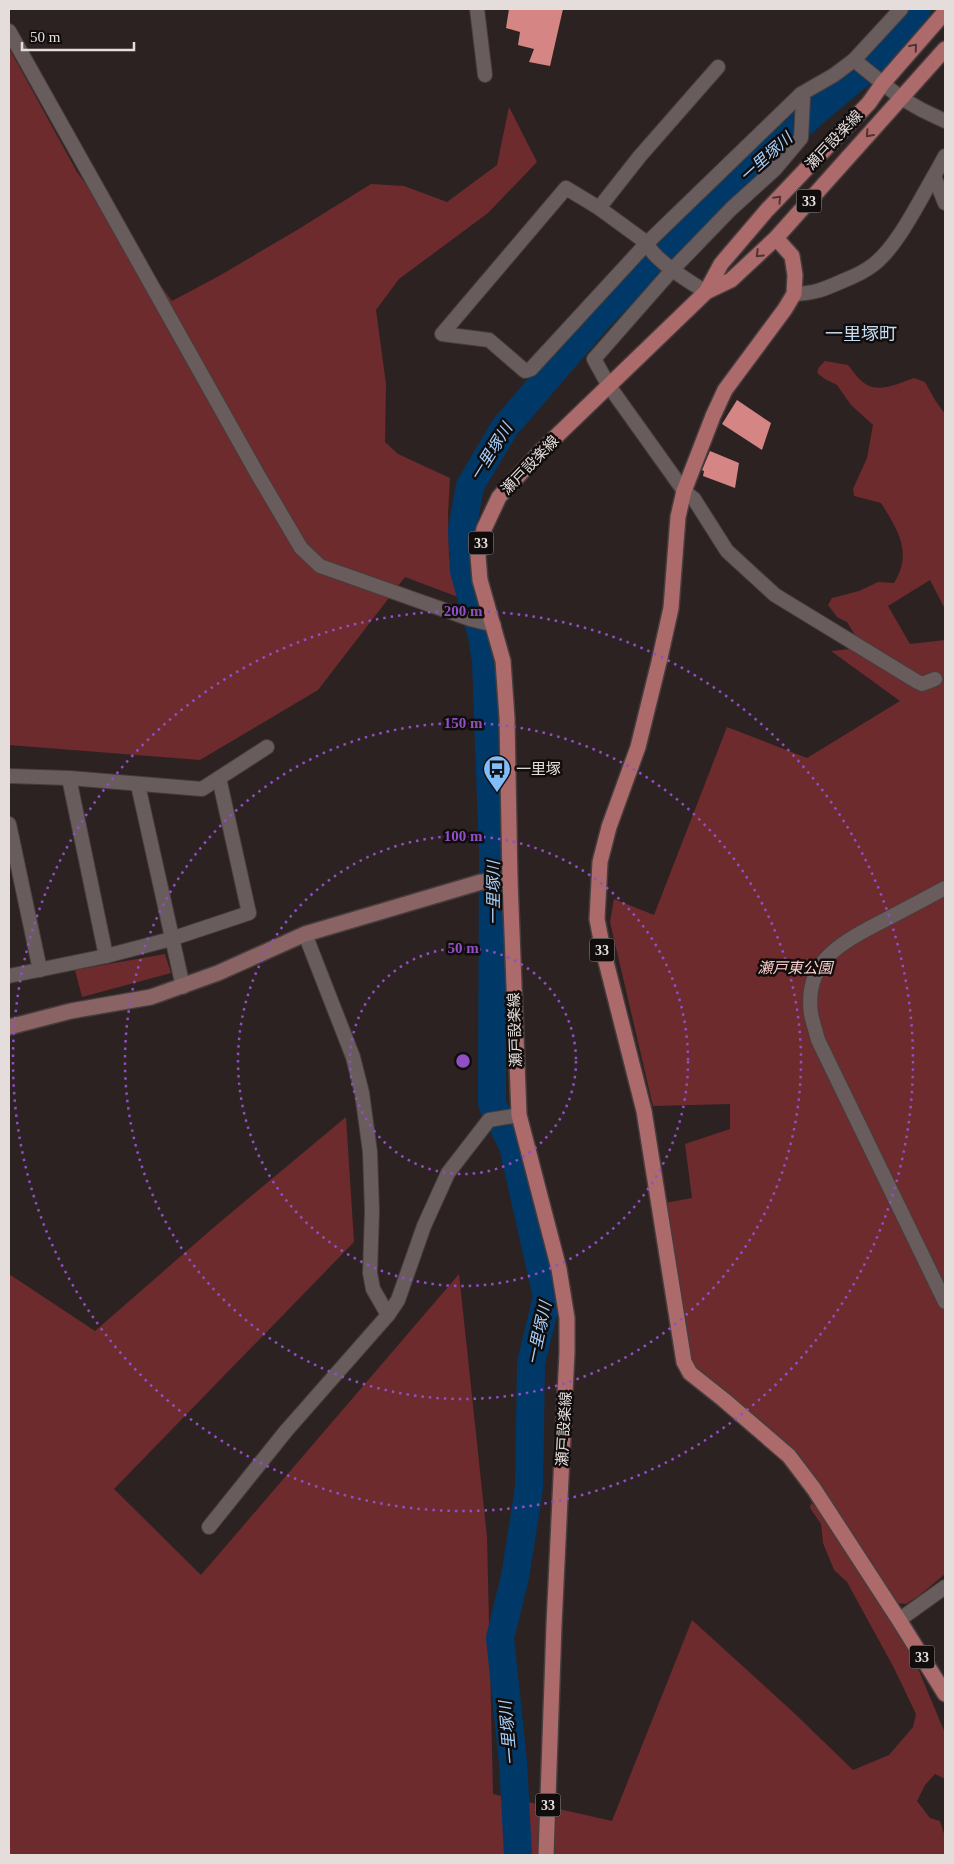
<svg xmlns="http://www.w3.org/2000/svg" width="954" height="1864" viewBox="0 0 954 1864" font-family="'Times New Roman','Noto Sans JP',serif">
	<rect width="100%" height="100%" fill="#2d2222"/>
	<g fill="#6d2b2d">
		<path d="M9,48L77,172L172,301L219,276L297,230L371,184L404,186L447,202L497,165L509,107L537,162L488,213L399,279L376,310L386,384L385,442L398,454L450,478L448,514L449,557L466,600L405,577L318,690L200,760L9,745Z"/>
		<path d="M825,361L848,365C853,371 858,379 864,383C879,394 899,383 914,378L925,382L935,400L945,414V609L930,580L888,606L910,644L945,640V1574L920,1595L906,1604L897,1603L804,1465L788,1445L702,1374L695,1365L688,1350L665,1203L692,1198L685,1144L730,1129V1104L653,1106L610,922L614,899L654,915L727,727L807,758L900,701L831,651L871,647L858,640L847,622L837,617L828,605L832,598L859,591L878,582L894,583C913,553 898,530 881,503L854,496L853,489L867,458L873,425L851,405L837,385L825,379L817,373L819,367Z"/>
		<path d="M165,954L171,973L82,997L75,970Z"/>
		<path d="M346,1117L354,1242L114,1489L201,1575L459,1274L487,1537L493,1794L612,1821L692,1620L792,1711L853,1770L889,1755L913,1727L916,1714L894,1668L847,1582L834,1570L823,1543L821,1524L810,1508L811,1503L819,1509L895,1625L919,1671L945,1733V1779L935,1774L925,1785L917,1801L930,1818L940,1821L945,1837V1855H9V1274L95,1331L213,1228Z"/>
	</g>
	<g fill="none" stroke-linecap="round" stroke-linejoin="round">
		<path stroke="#003968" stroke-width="28" d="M518,1855L513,1762L500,1638L515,1577L529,1488L531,1363L547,1297L513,1146L492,1104L493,855L486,661L482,636L464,571L462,530L470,486L505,427L597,320L673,242L818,109L882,56L917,9"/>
	</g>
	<g fill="#d48584">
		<path d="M509,9H563L550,66L529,62L534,49L518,45L520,32L506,28Z"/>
		<path d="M737,400L771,423L762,450L722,424Z"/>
		<path d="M710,451L739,463L735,488L703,476L704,471L702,470Z"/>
	</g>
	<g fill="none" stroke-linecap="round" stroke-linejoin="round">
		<g stroke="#473d3d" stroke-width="16">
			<g id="street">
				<path d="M477,9L485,75"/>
				<path d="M9,31L258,475L301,548L320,566L470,619L494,625"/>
				<path d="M854,60L901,98L922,110L945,121"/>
				<path d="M801,94L803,99L801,138L775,169L731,209L673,269L594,359L609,386L684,491L694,499L727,551L775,595L916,681L922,684L935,679"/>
				<path d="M945,156L934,176L945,203"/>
				<path d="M599,208L640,156L718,67"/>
				<path d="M706,292C690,282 653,260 647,243L599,208L566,188L442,334L489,340L525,371L531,369L647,243L801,94L834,75L854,60L901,9"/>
				<path d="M794,294C817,293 824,289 845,280C855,276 864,272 873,265C897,247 918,203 934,176"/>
				<path d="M9,776L69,778L202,789L267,747"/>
				<path d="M69,778L106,956"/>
				<path d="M138,785L183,987"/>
				<path d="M9,824L40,970"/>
				<path d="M945,888C923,900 900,912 877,924C839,944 804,963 811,1014C813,1023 816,1032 818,1040L945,1302"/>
				<path d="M305,934L353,1057L362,1093L370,1152L372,1211L370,1273L373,1289L388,1315"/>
				<path d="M9,976L106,956L171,939L249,913L219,778"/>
				<path d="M209,1527L286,1431L388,1315L398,1300L424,1226L448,1173L489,1120L519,1115"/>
				<path d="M899,1620L945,1587"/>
			</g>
		</g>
		<g stroke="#473d3d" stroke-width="18">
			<path id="secondary" d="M9,1027L71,1011L151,997L218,973L305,934L481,882L510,880"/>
		</g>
		<g stroke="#473d3d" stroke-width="18">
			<g id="primary">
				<path d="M776,238L792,256L795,275L794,294L785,309L725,390L713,416L684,491L678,517L671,608L659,662L638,747L609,827L600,862L597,919L603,950L644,1111L684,1362L690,1373L724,1400L789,1456L814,1489L899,1620L945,1694"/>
				<path d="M706,292L731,280L776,238L945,49"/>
				<path d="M546,1855L554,1625L567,1352V1318L559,1269L519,1115L510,880L507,718L503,661L480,580L478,556L484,529L499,497L541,451L706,292L721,264L767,210L869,103L883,83L945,12"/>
			</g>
		</g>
		<use href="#street" stroke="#695c5c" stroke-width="14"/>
		<use href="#secondary" stroke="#8a6364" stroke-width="15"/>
		<use href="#primary" stroke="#ac6a6b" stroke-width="15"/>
	</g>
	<defs><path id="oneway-chevron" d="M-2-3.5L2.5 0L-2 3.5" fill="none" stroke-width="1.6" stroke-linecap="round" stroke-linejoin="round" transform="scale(1.25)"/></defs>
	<g stroke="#503233">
		<use href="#oneway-chevron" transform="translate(914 47) rotate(-49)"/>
		<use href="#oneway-chevron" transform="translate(869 134) rotate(132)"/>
		<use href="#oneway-chevron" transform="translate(778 199) rotate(-46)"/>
		<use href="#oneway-chevron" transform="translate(759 254) rotate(136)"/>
	</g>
	<g fill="none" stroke="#904fc5" stroke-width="2.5" stroke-dasharray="2.5 5">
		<circle cx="463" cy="1061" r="113"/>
		<circle cx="463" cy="1061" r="225"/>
		<circle cx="463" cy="1061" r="338"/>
		<circle cx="463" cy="1061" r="450"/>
	</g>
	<defs>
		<g id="bus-pin" transform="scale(1.4375)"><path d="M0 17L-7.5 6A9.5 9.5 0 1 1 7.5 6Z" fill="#80bdfa" stroke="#120d0d"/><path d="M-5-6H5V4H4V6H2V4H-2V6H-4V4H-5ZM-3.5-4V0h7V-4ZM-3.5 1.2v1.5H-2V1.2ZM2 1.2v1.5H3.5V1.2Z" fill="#111"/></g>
	</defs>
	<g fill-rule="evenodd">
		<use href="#bus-pin" x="497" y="769"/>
	</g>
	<g text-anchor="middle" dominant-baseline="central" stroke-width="5" stroke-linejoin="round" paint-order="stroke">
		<g fill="#120d0d" stroke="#a59f9e" stroke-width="1">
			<rect x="796.5" y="189.5" width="25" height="23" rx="4"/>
			<rect x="468.5" y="531.5" width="25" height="23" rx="4"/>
			<rect x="589.5" y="938.5" width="25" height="23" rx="4"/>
			<rect x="909.5" y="1645.5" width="25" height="23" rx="4"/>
			<rect x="535.5" y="1793.5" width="25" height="23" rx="4"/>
		</g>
		<g font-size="14" font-weight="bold" fill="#e4dddc">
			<text x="809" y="201">33</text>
			<text x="481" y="543">33</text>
			<text x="602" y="950">33</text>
			<text x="922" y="1657">33</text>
			<text x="548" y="1805">33</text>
		</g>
		<g font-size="15" fill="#e4dddc" stroke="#120d0d">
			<text transform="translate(834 140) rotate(-47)">瀬戸設楽線</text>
			<text transform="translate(530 465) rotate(-46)">瀬戸設楽線</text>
			<text transform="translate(515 1030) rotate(-92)">瀬戸設楽線</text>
			<text transform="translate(564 1429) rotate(-87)">瀬戸設楽線</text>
		</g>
		<g font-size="15" fill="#e4dddc" stroke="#120d0d" text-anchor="start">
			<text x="516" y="769">一里塚</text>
		</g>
		<g font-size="15" font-style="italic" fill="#f8ccca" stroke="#120d0d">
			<text x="795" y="968">瀬戸東公園</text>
		</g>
		<g font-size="16" font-style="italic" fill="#a6d0fc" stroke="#120d0d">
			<text transform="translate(766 157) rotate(-42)">一里塚川</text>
			<text transform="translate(491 452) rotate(-58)">一里塚川</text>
			<text transform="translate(493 893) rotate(-90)">一里塚川</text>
			<text transform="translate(539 1333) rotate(-78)">一里塚川</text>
			<text transform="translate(508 1733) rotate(-95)">一里塚川</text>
		</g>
		<g font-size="18" fill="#c5dcf3" stroke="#120d0d">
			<text x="861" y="334">一里塚町</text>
		</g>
	</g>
	<circle cx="463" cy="1061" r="8" fill="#904fc5" stroke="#120d0d" stroke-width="2.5"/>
	<g font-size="15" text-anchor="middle" font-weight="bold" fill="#904fc5" stroke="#120d0d" stroke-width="5" stroke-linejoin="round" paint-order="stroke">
		<text x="463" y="616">200 m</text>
		<text x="463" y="728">150 m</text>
		<text x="463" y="841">100 m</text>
		<text x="463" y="953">50 m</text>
	</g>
	<rect width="954" height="1864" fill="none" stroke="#e4dddc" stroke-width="20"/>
	<path d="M22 42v8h112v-8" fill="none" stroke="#e4dddc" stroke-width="2.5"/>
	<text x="30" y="42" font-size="15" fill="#e4dddc" stroke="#120d0d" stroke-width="4" paint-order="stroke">50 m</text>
</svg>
